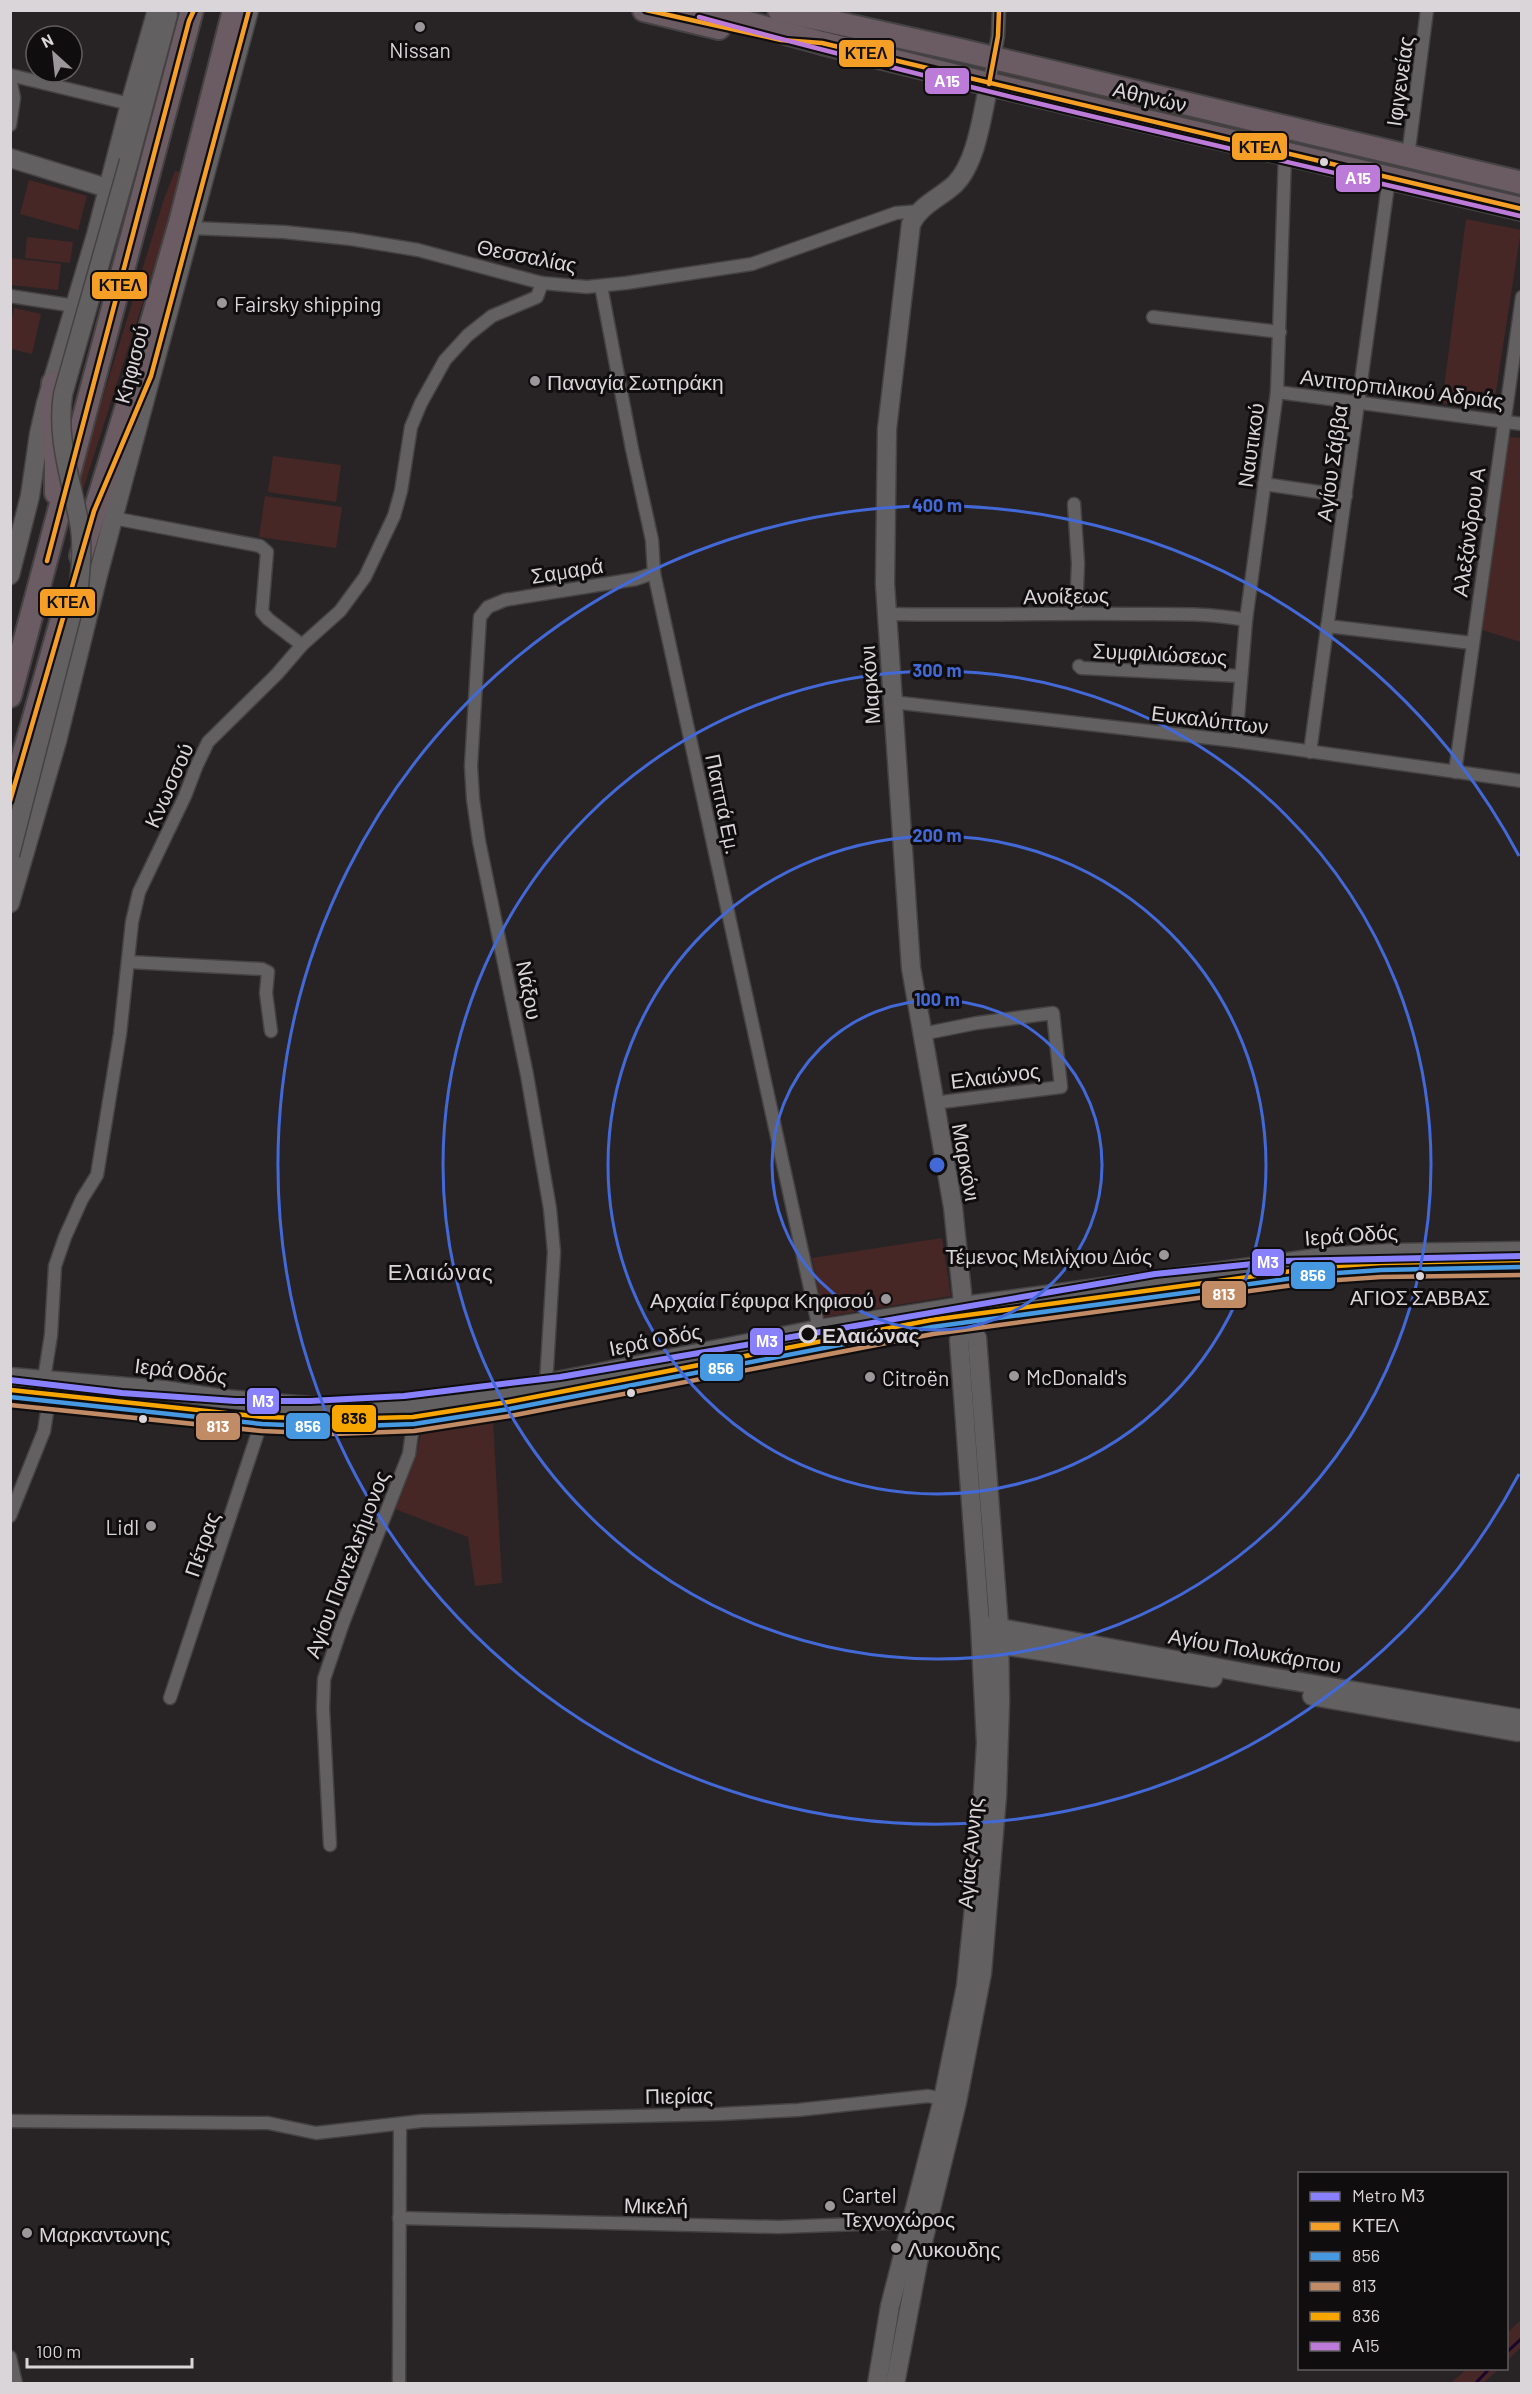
<svg xmlns="http://www.w3.org/2000/svg" width="1532" height="2394" viewBox="0 0 1532 2394" font-family="Barlow,sans-serif">
	<rect width="100%" height="100%" fill="#282426"/>
	<g fill="#462725">
		<path d="M1020,77L1521,190V199L1019,81Z"/>
		<path d="M175,171L180,172L159,252L68,536L80,472L164,199Z"/>
		<path d="M29,180L87,196L78,230L20,214Z"/>
		<path d="M1466,219L1521,230L1493,410L1442,403Z"/>
		<path d="M27,237L73,242L70,263L25,258Z"/>
		<path d="M11,258L61,264L58,290L11,285Z"/>
		<path d="M14,308L41,314L32,354L11,349V322Z"/>
		<path d="M1507,437L1521,438V642L1482,630Z"/>
		<path d="M273,456L341,465L336,502L268,492Z"/>
		<path d="M265,496L342,507L336,548L259,537Z"/>
		<path d="M942,1238L951,1296L824,1317L812,1258Z"/>
		<path d="M493,1419L502,1583L475,1586L468,1537L395,1509L416,1456L422,1429Z"/>
		<path d="M1521,2320V2347L1507,2361V2333Z"/>
		<path d="M1468,2368H1499V2369L1483,2383H1451Z"/>
	</g>
	<g fill="none" stroke-linecap="round" stroke-linejoin="round">
		<g stroke="#1a052d" stroke-width="3">
			<path d="M1506,2353L1522,2338"/>
			<path d="M1475,2384L1490,2368"/>
		</g>
		<g stroke="#454243" stroke-width="15">
			<g id="street">
				<path d="M10,75L130,104"/>
				<path d="M10,78L14,98L10,125"/>
				<path d="M989,84L998,36L999,10"/>
				<path d="M1408,156L1427,10"/>
				<path d="M191,228L284,232L351,239L418,250L542,283L587,287L626,283L752,264L896,213L920,211"/>
				<path d="M601,286L632,449L652,540L654,573L819,1329"/>
				<path d="M10,296L75,306"/>
				<path d="M1153,317L1280,332"/>
				<path d="M1277,392L1522,424"/>
				<path d="M1264,484L1346,496"/>
				<path d="M1074,504L1078,563L1076,613"/>
				<path d="M113,518L260,546L267,552L262,612L268,619L302,645"/>
				<path d="M887,614C968,616 1049,613 1131,614C1169,614 1208,613 1246,620"/>
				<path d="M1327,626L1472,643"/>
				<path d="M1079,666L1081,668L1241,676"/>
				<path d="M892,702L1236,741L1522,781"/>
				<path d="M1236,741L1246,620L1277,392L1285,154"/>
				<path d="M1310,752L1389,178"/>
				<path d="M1455,772L1522,297"/>
				<path d="M129,962L262,969L268,972L266,993L271,1031"/>
				<path d="M922,1034L977,1023L1053,1013L1061,1087L934,1103"/>
				<path d="M44,1379L51,1335L55,1266L65,1237L82,1199L97,1175L120,1034L132,922L139,892L185,796L196,767L208,742L277,674L302,645L340,611L365,577L394,516L401,491L411,427L421,403L445,360L468,335L492,316L537,297L542,283"/>
				<path d="M546,1384L554,1252L550,1209L527,1075L479,841L473,799L471,766L480,617L488,607L505,600L636,579L654,573"/>
				<path d="M10,1516L44,1431L49,1399"/>
				<path d="M170,1698L268,1402"/>
				<path d="M330,1845L323,1709L324,1679L343,1623L409,1454L414,1418"/>
				<path d="M10,2121L268,2123L316,2133L422,2121L720,2114L798,2110L928,2096L948,2100"/>
				<path d="M399,2218L779,2227L912,2222"/>
				<path d="M10,2357L16,2384"/>
				<path d="M399,2384L400,2124"/>
			</g>
		</g>
		<g stroke="#454243" stroke-width="21">
			<g id="secondary">
				<path d="M10,158L107,188"/>
				<path d="M129,161L168,15"/>
				<path d="M10,575L30,496L39,434L46,403L96,235L130,104L157,10"/>
				<path d="M10,903L57,741L98,575L249,10"/>
				<path d="M10,1377L163,1390L224,1399L336,1408L415,1407L502,1392L819,1329L963,1306L1324,1257L1392,1253L1522,1251"/>
				<path d="M10,1397L262,1424L334,1427L414,1424L509,1409L932,1327L1323,1274L1381,1270L1522,1267"/>
				<path d="M989,1626L1252,1674L1522,1719"/>
				<path d="M989,1643L1213,1678"/>
				<path d="M1312,1696L1517,1732L1522,1731"/>
				<path d="M877,2384L890,2306L943,2099L966,1986L979,1858L986,1743L980,1624L959,1340L965,1322L953,1207L911,968L885,584L887,429L911,224C920,205 940,198 955,184C977,162 982,114 989,84"/>
				<path d="M895,2384L918,2262L957,2102L982,1973L997,1796L1000,1702L999,1627L977,1338L965,1322"/>
			</g>
		</g>
		<g stroke="#454243" stroke-width="26">
			<g id="highway">
				<path d="M644,10L719,28"/>
				<path d="M701,10L822,43L989,84L1522,209"/>
				<path d="M779,10L964,51L1522,183"/>
				<path d="M53,383L51,412L56,462V493"/>
				<path d="M81,556L141,360L180,223L234,10"/>
				<path d="M10,696L192,10"/>
				<path d="M10,803L64,611"/>
			</g>
		</g>
		<use href="#street" stroke="#636062" stroke-width="12"/>
		<use href="#secondary" stroke="#636062" stroke-width="18"/>
		<use href="#highway" stroke="#6b5b62" stroke-width="22"/>
		<g stroke="#454243" stroke-width="21" stroke-linecap="butt">
			<path id="secondary-bridge" d="M10,855L79,586C81,565 83,543 79,522C71,479 56,438 63,394L129,161"/>
		</g>
		<use href="#secondary-bridge" stroke="#636062" stroke-width="18"/>
		<g stroke="#100d0f" stroke-width="9">
			<g id="bus-1">
				<path d="M646,10L781,40L822,43L1522,209"/>
				<path d="M989,84L998,36L999,10"/>
				<path d="M47,561L189,21L194,10"/>
				<path d="M10,801L94,511L151,376L249,10"/>
			</g>
		</g>
		<g stroke="#100d0f" stroke-width="9">
			<path id="bus-2" d="M10,1397L262,1424L334,1427L414,1424L509,1409L932,1327L1323,1274L1381,1270L1522,1267"/>
		</g>
		<g stroke="#100d0f" stroke-width="9">
			<path id="bus-3" d="M10,1405L262,1431L334,1434L414,1431L510,1416L933,1334L1324,1281L1381,1277L1522,1275"/>
		</g>
		<g stroke="#100d0f" stroke-width="9">
			<path id="bus-4" d="M11,1390L263,1417L334,1419L413,1417L508,1402L931,1320L1322,1267L1381,1263L1522,1260"/>
		</g>
		<g stroke="#100d0f" stroke-width="9">
			<path id="bus-5" d="M699,17C971,91 1246,152 1520,216"/>
		</g>
		<use href="#bus-1" stroke="#f59f27" stroke-width="4.5"/>
		<use href="#bus-2" stroke="#4699e1" stroke-width="4.5"/>
		<use href="#bus-3" stroke="#c18c65" stroke-width="4.5"/>
		<use href="#bus-4" stroke="#f7a600" stroke-width="4.5"/>
		<use href="#bus-5" stroke="#bd7bd9" stroke-width="4.5"/>
		<g stroke="#100d0f" stroke-width="10">
			<path id="metro-1" d="M10,1380L122,1393L235,1401H310L404,1396L560,1377L1155,1274L1282,1261L1522,1256"/>
		</g>
		<use href="#metro-1" stroke="#8880ff" stroke-width="6"/>
	</g>
	<g fill="none" stroke="#4369d8" stroke-width="3">
		<circle cx="937" cy="1165" r="165"/>
		<circle cx="937" cy="1165" r="329"/>
		<circle cx="937" cy="1165" r="494"/>
		<path d="M1519 1474A659 659 0 1 1 1519 856"/>
	</g>
	<g fill="#9c979a" stroke="#100d0f" stroke-width="2">
		<circle cx="420" cy="27" r="6"/>
		<circle cx="222" cy="303" r="6"/>
		<circle cx="535" cy="381" r="6"/>
		<circle cx="1164" cy="1255" r="6"/>
		<circle cx="886" cy="1299" r="6"/>
		<circle cx="1014" cy="1376" r="6"/>
		<circle cx="870" cy="1377" r="6"/>
		<circle cx="151" cy="1526" r="6"/>
		<circle cx="830" cy="2206" r="6"/>
		<circle cx="27" cy="2233" r="6"/>
		<circle cx="896" cy="2248" r="6"/>
	</g>
	<g fill="#dad5d8" stroke="#100d0f" stroke-width="2">
		<circle cx="1324" cy="162" r="5"/>
		<circle cx="1420" cy="1276" r="5"/>
		<circle cx="631" cy="1393" r="5"/>
		<circle cx="143" cy="1419" r="5"/>
	</g>
	<circle fill="#100d0f" stroke="#dad5d8" stroke-width="3" cx="808" cy="1334" r="8"/>
	<g text-anchor="middle" dominant-baseline="central" stroke-width="6" stroke-linejoin="round" paint-order="stroke">
		<g font-size="20" fill="#dad5d8" stroke="#100d0f">
			<text x="1420" y="1297">ΑΓΙΟΣ ΣΑΒΒΑΣ</text>
		</g>
		<g font-size="21" fill="#dad5d8" stroke="#100d0f" text-anchor="start">
			<text x="420" y="49" text-anchor="middle">Nissan</text>
			<text x="234" y="303">Fairsky shipping</text>
			<text x="547" y="381">Παναγία Σωτηράκη</text>
			<text x="1152" y="1255" text-anchor="end">Τέμενος Μειλίχιου Διός</text>
			<text x="874" y="1299" text-anchor="end">Αρχαία Γέφυρα Κηφισού</text>
			<text x="1026" y="1376">McDonald's</text>
			<text x="882" y="1377">Citroën</text>
			<text x="139" y="1526" text-anchor="end">Lidl</text>
			<text x="842" y="2194">Cartel<tspan x="842" dy="24">Τεχνοχώρος</tspan></text>
			<text x="39" y="2233">Μαρκαντωνης</text>
			<text x="908" y="2248">Λυκουδης</text>
		</g>
		<g font-size="21" fill="#dad5d8" stroke="#100d0f">
			<text transform="translate(1399 81) rotate(-82)">Ιφιγενείας</text>
			<text transform="translate(1150 96) rotate(13)">Αθηνών</text>
			<text transform="translate(527 255) rotate(11)">Θεσσαλίας</text>
			<text transform="translate(131 364) rotate(-75)">Κηφισού</text>
			<text transform="translate(1402 388) rotate(7)">Αντιτορπιλικού Αδριάς</text>
			<text transform="translate(1250 445) rotate(-82)">Ναυτικού</text>
			<text transform="translate(1331 463) rotate(-82)">Αγίου Σάββα</text>
			<text transform="translate(1468 532) rotate(-82)">Αλεξάνδρου Α</text>
			<text transform="translate(567 570) rotate(-9)">Σαμαρά</text>
			<text transform="translate(1066 595) rotate(-1)">Ανοίξεως</text>
			<text transform="translate(1160 653) rotate(3)">Συμφιλιώσεως</text>
			<text transform="translate(869 685) rotate(-94)">Μαρκόνι</text>
			<text transform="translate(1210 719) rotate(7)">Ευκαλύπτων</text>
			<text transform="translate(168 785) rotate(-66)">Κνωσσού</text>
			<text transform="translate(724 804) rotate(78)">Παππά Εμ.</text>
			<text transform="translate(530 990) rotate(79)">Νάξου</text>
			<text transform="translate(995 1075) rotate(-7)">Ελαιώνος</text>
			<text transform="translate(967 1162) rotate(80)">Μαρκόνι</text>
			<text transform="translate(1351 1234) rotate(-4)">Ιερά Οδός</text>
			<text transform="translate(655 1339) rotate(-11)">Ιερά Οδός</text>
			<text transform="translate(181 1370) rotate(7)">Ιερά Οδός</text>
			<text transform="translate(201 1544) rotate(-71)">Πέτρας</text>
			<text transform="translate(346 1564) rotate(-69)">Αγίου Παντελεήμονος</text>
			<text transform="translate(1255 1650) rotate(10)">Αγίου Πολυκάρπου</text>
			<text transform="translate(969 1853) rotate(-85)">Αγίας Άννης</text>
			<text transform="translate(679 2095) rotate(-1)">Πιερίας</text>
			<text transform="translate(656 2205) rotate(1)">Μικελή</text>
		</g>
		<g font-size="21" font-weight="bold" fill="#dad5d8" stroke="#100d0f" text-anchor="start">
			<text x="822" y="1334">Ελαιώνας</text>
		</g>
		<g font-size="22" letter-spacing="1.5" fill="#dad5d8" stroke="#100d0f">
			<text x="441" y="1271">Ελαιώνας</text>
		</g>
	</g>
	<circle cx="937" cy="1165" r="9" fill="#4369d8" stroke="#100d0f" stroke-width="3"/>
	<g font-size="18" text-anchor="middle" font-weight="bold" fill="#4369d8" stroke="#100d0f" stroke-width="6" stroke-linejoin="round" paint-order="stroke">
		<text x="937" y="512">400 m</text>
		<text x="937" y="677">300 m</text>
		<text x="937" y="842">200 m</text>
		<text x="937" y="1006">100 m</text>
	</g>
	<g stroke="#100d0f" stroke-width="2">
		<rect x="838" y="39" width="57" height="29" rx="6" fill="#f59f27"/>
		<rect x="924" y="67" width="46" height="28" rx="6" fill="#bd7bd9"/>
		<rect x="1231" y="132" width="57" height="29" rx="6" fill="#f59f27"/>
		<rect x="1335" y="164" width="46" height="29" rx="6" fill="#bd7bd9"/>
		<rect x="91" y="271" width="57" height="29" rx="6" fill="#f59f27"/>
		<rect x="39" y="588" width="57" height="29" rx="6" fill="#f59f27"/>
		<rect x="1251" y="1248" width="34" height="29" rx="6" fill="#8880ff"/>
		<rect x="1290" y="1261" width="46" height="29" rx="6" fill="#4699e1"/>
		<rect x="1201" y="1280" width="46" height="29" rx="6" fill="#c18c65"/>
		<rect x="749" y="1327" width="35" height="29" rx="6" fill="#8880ff"/>
		<rect x="699" y="1353" width="45" height="29" rx="6" fill="#4699e1"/>
		<rect x="246" y="1387" width="34" height="28" rx="6" fill="#8880ff"/>
		<rect x="331" y="1404" width="46" height="29" rx="6" fill="#f7a600"/>
		<rect x="285" y="1412" width="46" height="28" rx="6" fill="#4699e1"/>
		<rect x="195" y="1412" width="46" height="29" rx="6" fill="#c18c65"/>
	</g>
	<g font-size="16" text-anchor="middle" font-weight="bold" fill="#fff">
		<text x="947" y="87">Α15</text>
		<text x="1358" y="184">Α15</text>
		<text x="1268" y="1268">Μ3</text>
		<text x="1313" y="1281">856</text>
		<text x="1224" y="1300">813</text>
		<text x="767" y="1347">Μ3</text>
		<text x="721" y="1374">856</text>
		<text x="263" y="1407">Μ3</text>
		<text x="308" y="1432">856</text>
		<text x="218" y="1432">813</text>
	</g>
	<g font-size="16" text-anchor="middle" font-weight="bold" fill="#111">
		<text x="866" y="59">ΚΤΕΛ</text>
		<text x="1260" y="153">ΚΤΕΛ</text>
		<text x="120" y="291">ΚΤΕΛ</text>
		<text x="68" y="608">ΚΤΕΛ</text>
		<text x="354" y="1424">836</text>
	</g>
	<rect width="1532" height="2394" fill="none" stroke="#dad5d8" stroke-width="24"/>
	<rect x="1298" y="2172" width="210" height="198" fill="#100d0f" stroke="#615d5f" stroke-width="1.5"/>
	<rect x="1310" y="2192" width="30" height="9" fill="#8880ff" stroke="#615d5f" stroke-width="1.5"/>
	<text x="1352" y="2202" font-size="18" fill="#dad5d8">Metro Μ3</text>
	<rect x="1310" y="2222" width="30" height="9" fill="#f59f27" stroke="#615d5f" stroke-width="1.5"/>
	<text x="1352" y="2232" font-size="18" fill="#dad5d8">ΚΤΕΛ</text>
	<rect x="1310" y="2252" width="30" height="9" fill="#4699e1" stroke="#615d5f" stroke-width="1.5"/>
	<text x="1352" y="2262" font-size="18" fill="#dad5d8">856</text>
	<rect x="1310" y="2282" width="30" height="9" fill="#c18c65" stroke="#615d5f" stroke-width="1.5"/>
	<text x="1352" y="2292" font-size="18" fill="#dad5d8">813</text>
	<rect x="1310" y="2312" width="30" height="9" fill="#f7a600" stroke="#615d5f" stroke-width="1.5"/>
	<text x="1352" y="2322" font-size="18" fill="#dad5d8">836</text>
	<rect x="1310" y="2342" width="30" height="9" fill="#bd7bd9" stroke="#615d5f" stroke-width="1.5"/>
	<text x="1352" y="2352" font-size="18" fill="#dad5d8">Α15</text>
	<g transform="translate(54 54) rotate(333)"><circle r="28" fill="#100d0f" stroke="#615d5f" stroke-width="1.5"/>
	<path d="M0-4.5L10 22L0 15L-10 22Z" fill="#9c979a"/>
	<text y="-9" font-size="16" font-weight="bold" text-anchor="middle" fill="#dad5d8">N</text>
	</g>
	<path d="M27 2358v9h165v-9" fill="none" stroke="#dad5d8" stroke-width="3"/>
	<text x="36" y="2358" font-size="18" fill="#dad5d8" stroke="#100d0f" stroke-width="4.5" paint-order="stroke">100 m</text>
</svg>
